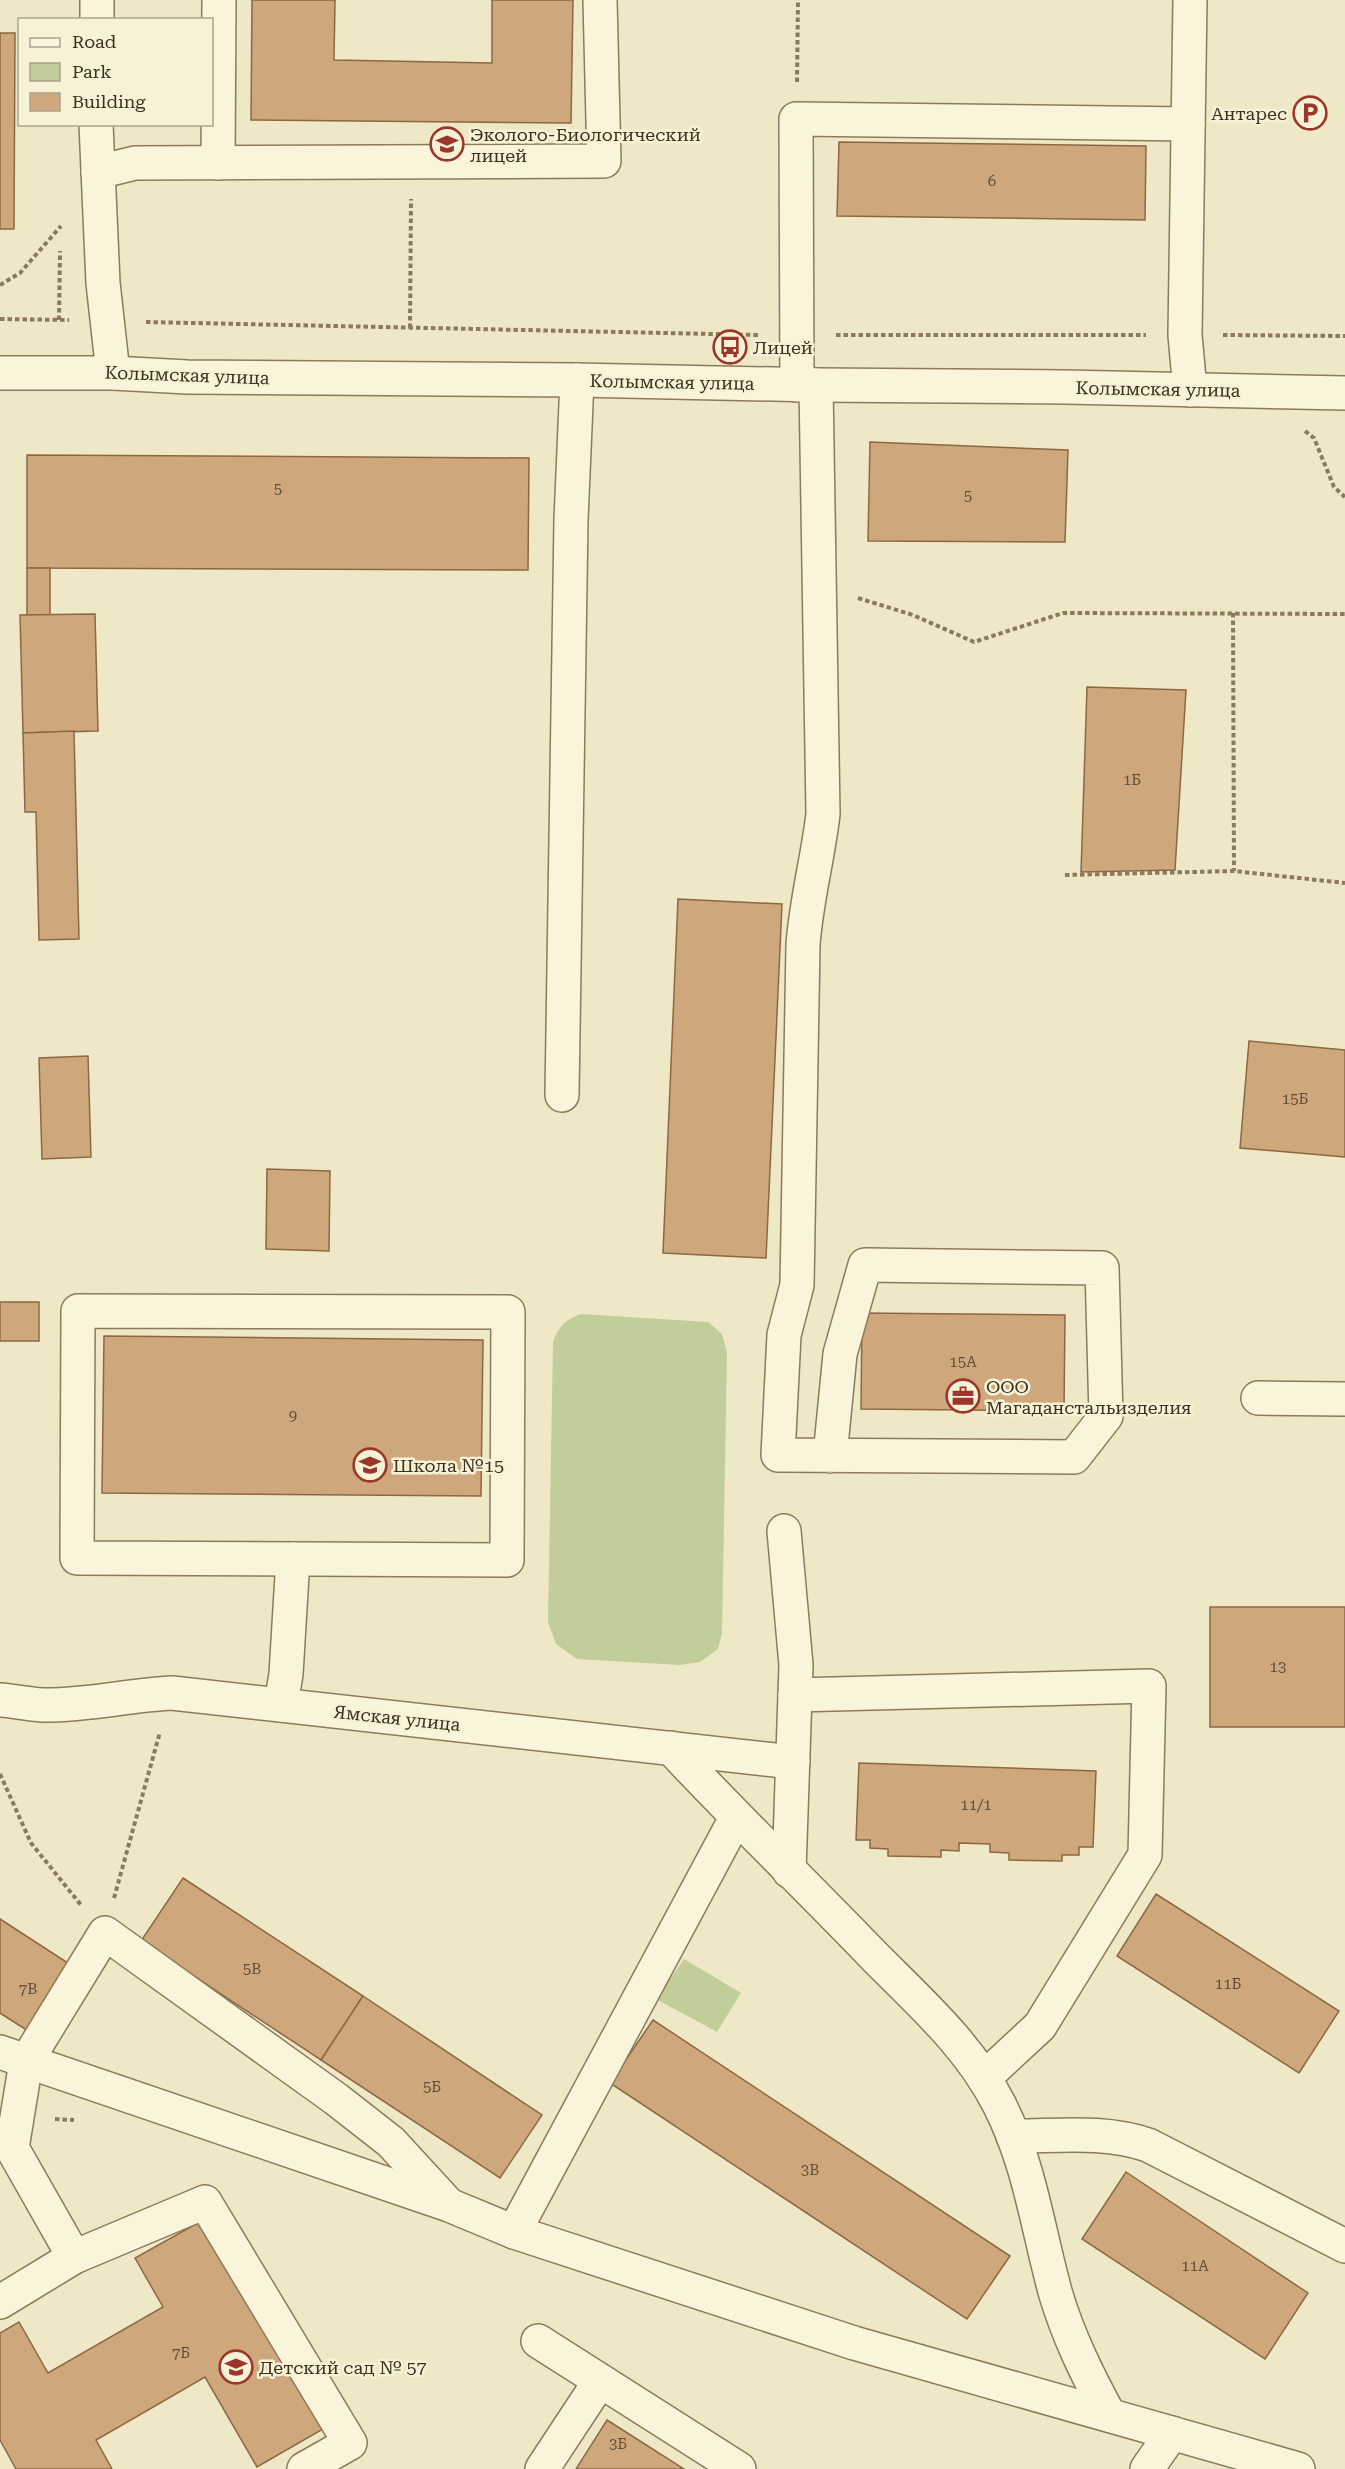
<svg xmlns="http://www.w3.org/2000/svg" width="1345" height="2469" viewBox="0 0 1345 2469" font-family="'Roboto Serif',serif">
	<rect width="100%" height="100%" fill="#efe8c7"/>
	<g fill="#c2ce9a">
		<path d="M581,1314L708,1322L722,1334L727,1353L722,1633L718,1649L700,1662L680,1665L577,1659L556,1644L548,1622L553,1341C560,1325 565,1320 581,1314Z"/>
		<path d="M684,1959L741,1993L717,2032L656,1999Z"/>
	</g>
	<g fill="#cea87c" stroke="#8c6741" stroke-width="1.5">
		<path d="M252,0H335L334,60L492,63V0H573L571,123L251,120Z"/>
		<path d="M0,33H15L14,229H0Z"/>
		<path d="M839,142L1146,146L1145,220L837,216Z"/>
		<path d="M870,442L1068,450L1065,542L868,541Z"/>
		<path d="M27,455L529,458L528,570L27,568Z"/>
		<rect x="27" y="568" width="23" height="47"/>
		<path d="M95,614L98,731L23,733L20,615Z"/>
		<path d="M1087,687L1186,690L1175,870L1081,872Z"/>
		<path d="M74,731L79,939L39,940L36,812H25L23,733Z"/>
		<path d="M678,899L782,904L766,1258L663,1253Z"/>
		<path d="M1249,1041L1345,1050V1157L1240,1148Z"/>
		<path d="M88,1056L91,1157L42,1159L39,1058Z"/>
		<path d="M267,1169L330,1171L329,1251L266,1249Z"/>
		<rect x="0" y="1302" width="39" height="39"/>
		<path d="M862,1313L1065,1315L1064,1411L861,1409Z"/>
		<path d="M104,1336L483,1340L481,1496L102,1493Z"/>
		<rect x="1210" y="1607" width="135" height="120"/>
		<path d="M859,1763L1096,1771L1093,1847H1079V1855H1062V1861L1009,1860V1853L990,1852V1844L959,1843V1851L941,1850V1857L888,1856V1849L870,1848V1840H856Z"/>
		<path d="M183,1878L363,1996L321,2060L141,1941Z"/>
		<path d="M1156,1894L1339,2011L1299,2073L1117,1956Z"/>
		<path d="M0,1919L71,1965L28,2031L0,2013Z"/>
		<path d="M363,1996L542,2115L500,2178L321,2060Z"/>
		<path d="M653,2020L1010,2256L967,2319L610,2083Z"/>
		<path d="M1126,2172L1308,2293L1265,2359L1082,2239Z"/>
		<path d="M203,2220L323,2429L257,2467L205,2377L96,2440L112,2469H16L0,2440V2333L19,2322L48,2373L163,2307L135,2258Z"/>
		<path d="M607,2420L684,2469H576Z"/>
	</g>
	<g fill="none" stroke-linecap="round" stroke-linejoin="round">
		<g stroke="#8c7b5b" stroke-width="36">
			<g id="minor">
				<path d="M1190,0L1185,335L1190,390"/>
				<path d="M97,20V0"/>
				<path d="M96,124L103,283L113,373"/>
				<path d="M218,163L219,0"/>
				<path d="M98,172L135,163L604,161L600,0"/>
				<path d="M0,373H113L187,377L577,380L816,385L1065,387L1345,393"/>
				<path d="M797,385L796,119L1188,124"/>
				<path d="M816,385L823,814C818,858 806,901 803,945L797,1285L784,1335L778,1455L1074,1457L1106,1416L1102,1268L865,1265L840,1354L830,1456"/>
				<path d="M562,1095L571,520L577,380"/>
				<path d="M78,1311L508,1312L507,1560L77,1558Z"/>
				<path d="M1258,1398L1345,1399"/>
				<path d="M784,1531L796,1665L789,1871"/>
				<path d="M795,1695L1149,1686L1145,1855L1040,2026L984,2078"/>
				<path d="M0,1700C14,1701 28,1704 42,1705C85,1706 129,1695 172,1693L793,1762"/>
				<path d="M281,1705L286,1674L293,1559"/>
				<path d="M671,1748C738,1820 809,1888 877,1959C922,2004 970,2047 999,2104C1030,2164 1038,2231 1056,2295C1069,2338 1088,2376 1109,2415"/>
				<path d="M0,2052L449,2205L514,2232L854,2343L1298,2469"/>
				<path d="M1013,2136C1058,2136 1105,2130 1148,2145L1345,2246"/>
				<path d="M514,2232L736,1818"/>
				<path d="M74,2257L12,2148L26,2062L105,1933L336,2099L391,2142L448,2204"/>
				<path d="M0,2302L74,2257L205,2202L350,2443L304,2469"/>
				<path d="M538,2341L739,2469"/>
				<path d="M542,2469L600,2381"/>
				<path d="M1147,2469L1172,2433"/>
			</g>
		</g>
		<g stroke="#8c7b5b" stroke-width="4" stroke-dasharray="4.5 3" stroke-linecap="butt">
			<path d="M797,82L798,0"/>
			<path d="M0,285L20,273L61,226"/>
			<path d="M0,319L69,320"/>
			<path d="M59,320L60,251"/>
			<path d="M146,322L759,335"/>
			<path d="M410,328L411,199"/>
			<path d="M836,335H1146"/>
			<path d="M1223,335L1345,336"/>
			<path d="M1305,431L1314,438L1334,487L1345,497"/>
			<path d="M858,598L913,615L974,642L1063,613L1345,614"/>
			<path d="M1233,613L1234,871"/>
			<path d="M1065,875L1234,871L1345,883"/>
			<path d="M0,1774L31,1843L81,1905"/>
			<path d="M114,1898L160,1732"/>
			<path d="M55,2119L74,2120"/>
		</g>
		<use href="#minor" stroke="#faf4da" stroke-width="33"/>
	</g>
	<defs>
		<g id="parking-ring" transform="scale(1.725)"><circle r="9.5" fill="#f7f1d6" stroke="#9c362a" stroke-width="1.5"/><path d="M-3.5-5.5H1a3.5 3.5 0 0 1 0 7H-1V5.5H-3.5ZM-1-3.4V-.6H.8a1.4 1.4 0 0 0 0-2.8Z" fill="#9c362a"/></g>
		<g id="school-ring" transform="scale(1.725)"><circle r="9.5" fill="#f7f1d6" stroke="#9c362a" stroke-width="1.5"/><path d="M0-5L7-2L0 1L-7-2ZM-4 1L0 2.5L4 1V4Q0 6-4 4Z" fill="#9c362a"/></g>
		<g id="bus-ring" transform="scale(1.725)"><circle r="9.5" fill="#f7f1d6" stroke="#9c362a" stroke-width="1.5"/><path d="M-5-6H5V4H4V6H2V4H-2V6H-4V4H-5ZM-3.5-4V0h7V-4ZM-3.5 1.2v1.5H-2V1.2ZM2 1.2v1.5H3.5V1.2Z" fill="#9c362a"/></g>
		<g id="office-ring" transform="scale(1.725)"><circle r="9.5" fill="#f7f1d6" stroke="#9c362a" stroke-width="1.5"/><path d="M-6-3h4V-5.5h4V-3h4V5H-6ZM-1-4.5V-3h2v-1.5ZM-6 0V1H6V0Z" fill="#9c362a"/></g>
	</defs>
	<g fill-rule="evenodd">
		<use href="#parking-ring" x="1310" y="113"/>
		<use href="#school-ring" x="447" y="144"/>
		<use href="#bus-ring" x="730" y="347"/>
		<use href="#office-ring" x="963" y="1396"/>
		<use href="#school-ring" x="370" y="1465"/>
		<use href="#school-ring" x="236" y="2367"/>
	</g>
	<g text-anchor="middle" dominant-baseline="central" stroke-width="5" stroke-linejoin="round" paint-order="stroke">
		<g font-size="15" fill="#604e36">
			<text x="992" y="181">6</text>
			<text x="278" y="489">5</text>
			<text x="968" y="496">5</text>
			<text x="1132" y="780">1Б</text>
			<text x="1295" y="1099">15Б</text>
			<text x="963" y="1362">15А</text>
			<text x="293" y="1416">9</text>
			<text x="1278" y="1667">13</text>
			<text x="976" y="1805">11/1</text>
			<text x="252" y="1969">5В</text>
			<text x="1228" y="1984">11Б</text>
			<text x="28" y="1989">7В</text>
			<text x="432" y="2087">5Б</text>
			<text x="810" y="2170">3В</text>
			<text x="1195" y="2266">11А</text>
			<text x="181" y="2353">7Б</text>
			<text x="618" y="2444">3Б</text>
		</g>
		<g font-size="18" fill="#3c301f" stroke="#f7f1d6" text-anchor="start">
			<text x="1287" y="113" text-anchor="end">Антарес</text>
			<text x="470" y="134">Эколого-Биологический<tspan x="470" dy="21">лицей</tspan></text>
			<text x="753" y="347">Лицей</text>
			<text x="986" y="1386">ООО<tspan x="986" dy="21">Магаданстальизделия</tspan></text>
			<text x="393" y="1465">Школа №15</text>
			<text x="259" y="2367">Детский сад № 57</text>
		</g>
		<g font-size="18" fill="#3c301f" stroke="#f7f1d6">
			<text transform="translate(187 375) rotate(2)">Колымская улица</text>
			<text transform="translate(672 382) rotate(1)">Колымская улица</text>
			<text transform="translate(1158 389) rotate(1)">Колымская улица</text>
			<text transform="translate(397 1718) rotate(6)">Ямская улица</text>
		</g>
	</g>
	<rect x="18" y="18" width="195" height="108" fill="#f7f1d6" stroke="#aca48d" stroke-width="1.5"/>
	<rect x="30" y="38" width="30" height="9" fill="#faf4da" stroke="#aca48d" stroke-width="1.5"/>
	<text x="72" y="48" font-size="18" fill="#3c301f">Road</text>
	<rect x="30" y="63" width="30" height="18" fill="#c2ce9a" stroke="#aca48d" stroke-width="1.5"/>
	<text x="72" y="78" font-size="18" fill="#3c301f">Park</text>
	<rect x="30" y="93" width="30" height="18" fill="#cea87c" stroke="#aca48d" stroke-width="1.5"/>
	<text x="72" y="108" font-size="18" fill="#3c301f">Building</text>
</svg>
